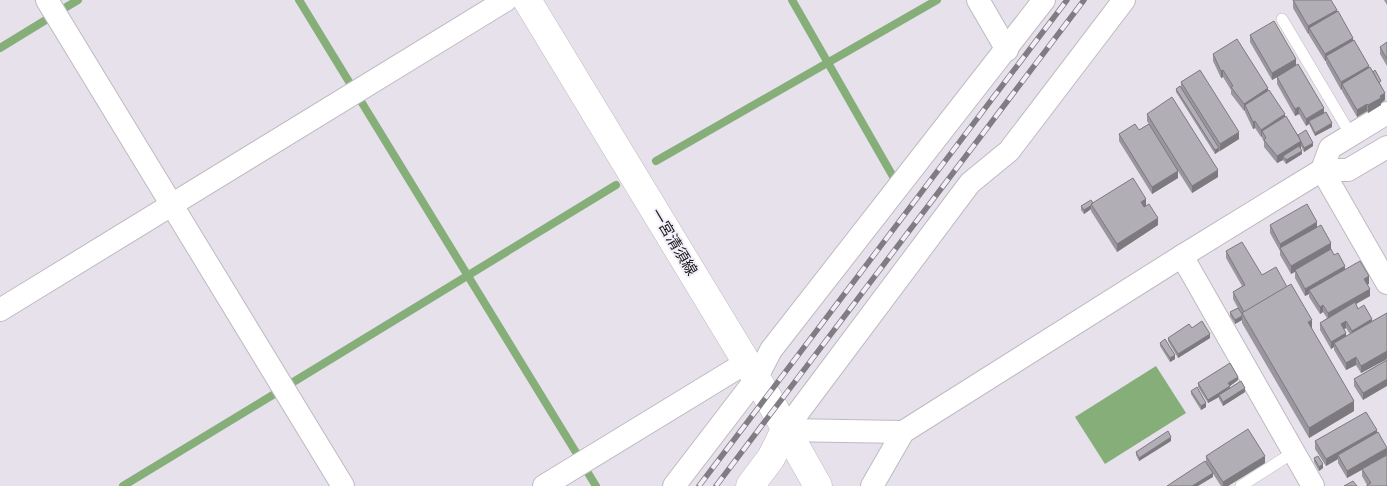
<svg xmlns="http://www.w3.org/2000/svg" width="1387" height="486" viewBox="0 0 1387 486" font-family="'Roboto Condensed','Noto Sans JP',sans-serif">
	<rect width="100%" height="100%" fill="#e6e1ea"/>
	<path fill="#86ae79" d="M1156,366L1186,413L1105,464L1075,417Z"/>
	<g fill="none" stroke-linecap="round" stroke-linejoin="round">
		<g stroke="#86ae79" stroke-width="8">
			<path d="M299,0L351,85"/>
			<path d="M792,0L895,180"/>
			<path d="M63,9L78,0"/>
			<path d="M0,48L49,18"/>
			<path d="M359,98L577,454"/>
			<path d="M656,161L937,0"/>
			<path d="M290,384L616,185"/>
			<path d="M585,468L596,486"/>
			<path d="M123,486L276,393"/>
		</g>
		<g stroke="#bebac2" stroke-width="12">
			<g id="service">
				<path d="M1282,19L1351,135"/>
				<path d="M1241,486L1294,452"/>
			</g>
		</g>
		<g stroke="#bebac2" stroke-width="24">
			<g id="minor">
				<path d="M47,0L343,486"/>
				<path d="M978,0L1007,50"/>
				<path d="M1387,113L1330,148L1322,170H1348L1387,147"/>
				<path d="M1182,256L1313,486"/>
				<path d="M0,310L506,0"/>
				<path d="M785,430L970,183L1009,151L1124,0"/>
				<path d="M785,430L903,432"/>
				<path d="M544,486L747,362"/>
				<path d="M674,486L756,379L771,350L1044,0"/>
				<path d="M872,486L903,432L1182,256L1322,170L1387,283"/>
			</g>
		</g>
		<g stroke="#bebac2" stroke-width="29">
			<path id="tertiary" d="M750,486L771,458L785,430"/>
		</g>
		<g stroke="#bebac2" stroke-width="29">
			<path id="secondary" d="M527,0L767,396L818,486"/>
		</g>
		<use href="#service" stroke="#fff" stroke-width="11"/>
		<use href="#minor" stroke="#fff" stroke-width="22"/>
		<use href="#tertiary" stroke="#fff" stroke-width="28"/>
		<use href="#secondary" stroke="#fff" stroke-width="28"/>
		<g stroke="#7f7c82" stroke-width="5.5">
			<g id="rail">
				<path d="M699,486L1067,0"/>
				<path d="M716,486L1084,0"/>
			</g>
		</g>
		<use href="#rail" stroke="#f3eef7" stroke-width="4" stroke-dasharray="11" stroke-linecap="butt"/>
	</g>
	<g fill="#99969d" fill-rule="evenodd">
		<path d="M1293,0L1337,12L1369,68L1381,85L1385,100L1381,103V105L1368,113L1367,111L1357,117L1342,91V89L1341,90L1326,63V61H1325L1309,35V33L1308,34L1293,8Z"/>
		<path d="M1384,0H1387V5Z"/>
		<path d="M1250,35L1296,66L1332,127L1315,136L1309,124L1306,126L1299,114L1295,116L1277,84V77L1279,76L1272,80L1250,42Z"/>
		<path d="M1387,42V66L1380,54V47Z"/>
		<path d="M1213,54L1268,90L1285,117L1298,135L1313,146L1304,152L1301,146V148L1300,149L1302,154L1286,164L1283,160L1277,163L1264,147V142L1262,138V136L1261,137L1255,128L1253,129L1245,112V110L1244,111L1231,94V90L1223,77L1221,78L1213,61Z"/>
		<path d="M1181,82L1239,139L1215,154L1176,92V89L1181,86Z"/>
		<path d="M1147,114L1218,177L1192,193L1178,171V178L1152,194L1119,141V134L1139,130L1149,124L1147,121Z"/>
		<path d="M1093,203L1146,206L1158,225L1117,252L1091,211V209L1084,214L1081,210V206Z"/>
		<path d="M1270,225L1317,227L1334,255L1345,269L1369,284H1367L1370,296L1356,304L1358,309L1372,321L1387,313V359L1361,373L1356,365L1346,370L1334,350V347L1331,349L1320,330V323L1327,318L1323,312L1320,314L1309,297V294L1305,296L1295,278V272L1291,274L1280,255V251L1270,233ZM1346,328L1350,334L1346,336L1344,329Z"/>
		<path d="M1226,251L1262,275L1312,329L1354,411L1309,438L1242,323V320L1235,324L1230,316V312L1238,308L1233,299V292L1242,286L1226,258Z"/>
		<path d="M1192,328L1210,338L1178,358L1168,341V338Z"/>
		<path d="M1160,343L1175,359L1170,362L1160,346Z"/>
		<path d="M1387,360L1363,400L1354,386V379Z"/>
		<path d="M1238,380L1230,386V388L1245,392L1223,406L1219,399V397L1208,403L1198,387V383Z"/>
		<path d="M1191,391L1206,407L1201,410L1191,394Z"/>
		<path d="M1377,433L1387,486L1367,485L1362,476V470L1347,478L1338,463V459L1326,466L1315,449V441Z"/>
		<path d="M1171,441L1139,461L1136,455V452Z"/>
		<path d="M1206,456L1265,463L1228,486H1221L1206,463Z"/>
		<path d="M1314,458L1323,468L1319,471L1314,462Z"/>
	</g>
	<g fill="#7d7a7f">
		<path d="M1337,10V17L1309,28V33L1308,34V26Z"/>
		<path d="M1353,38V45L1326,56V61H1325V54Z"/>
		<path d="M1296,59V66L1272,80V73Z"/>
		<path d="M1369,66V73L1342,84V89L1341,90V82Z"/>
		<path d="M1223,70V77L1221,78V71Z"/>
		<path d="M1268,88V96L1245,105V110L1244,111V104Z"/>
		<path d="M1385,93V100L1381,103V105L1368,113V105Z"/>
		<path d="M1367,104V111L1357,117V110Z"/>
		<path d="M1299,107V114L1295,116V109Z"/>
		<path d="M1324,108V115L1309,121V124L1306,126V119Z"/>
		<path d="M1285,114V121L1262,131V136L1261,137V130Z"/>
		<path d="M1255,121V128L1253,129V122Z"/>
		<path d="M1332,123V127L1315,136V133Z"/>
		<path d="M1239,132V139L1220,151V144Z"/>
		<path d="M1301,141V148L1285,159L1283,156V160L1277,163V156Z"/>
		<path d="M1313,143V146L1304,152V148Z"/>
		<path d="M1219,148V151L1215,154V150Z"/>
		<path d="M1302,151V154L1286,164V160Z"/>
		<path d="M1218,170V177L1192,193V186Z"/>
		<path d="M1178,171V178L1152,194V187Z"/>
		<path d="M1146,199V206L1141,210V202Z"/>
		<path d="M1091,205V209L1084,214V210Z"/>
		<path d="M1158,218V225L1117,252V244Z"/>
		<path d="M1317,222V229L1280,248V251V244Z"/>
		<path d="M1331,243V250L1291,274V266Z"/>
		<path d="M1345,266V273L1309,290V294L1305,296V289Z"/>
		<path d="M1369,276V284L1364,286V279Z"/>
		<path d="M1370,289V296L1328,320V313Z"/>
		<path d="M1323,305V312L1320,314V307Z"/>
		<path d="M1242,316V320L1235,324V320Z"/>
		<path d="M1372,319V327L1352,338V331Z"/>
		<path d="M1312,320V330L1308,322Z"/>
		<path d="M1346,321V328L1341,331V324Z"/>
		<path d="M1346,333V340L1334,343V347L1331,349V342Z"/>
		<path d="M1210,334V338L1178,358V354Z"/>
		<path d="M1387,351V359L1361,373V366Z"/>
		<path d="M1175,355V359L1170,362V358Z"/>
		<path d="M1356,357V365L1346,370V363Z"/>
		<path d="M1238,377V380L1230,386V390L1219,395V397L1208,403V400L1228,383Z"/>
		<path d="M1387,379V386L1363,400V393Z"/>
		<path d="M1245,388V392L1223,406V402Z"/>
		<path d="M1354,401V411L1309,438V428Z"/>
		<path d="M1206,403V407L1201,410V406Z"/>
		<path d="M1377,430V437L1338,455V459L1326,466V459Z"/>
		<path d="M1171,437V441L1139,461V458Z"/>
		<path d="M1387,448V455L1347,478V471Z"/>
		<path d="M1265,456V463L1228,486H1223V482Z"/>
		<path d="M1323,464V468L1319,471V467Z"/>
		<path d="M1213,473V477L1198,486H1192Z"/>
	</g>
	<g fill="#b2aeb6" stroke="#7d7a7f">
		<path d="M1293,0H1331L1337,10L1308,26Z"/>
		<path d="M1338,11L1353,38L1325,54L1309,28Z"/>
		<path d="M1274,21L1296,59L1272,73L1250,35Z"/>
		<path d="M1237,39L1268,88L1244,104L1231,87L1233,86L1223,70L1221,71L1213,54Z"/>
		<path d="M1354,40L1369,66L1341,82L1326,56Z"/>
		<path d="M1387,42V59L1380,47Z"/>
		<path d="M1298,64L1324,108L1306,119L1299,107L1295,109L1277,77Z"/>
		<path d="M1370,67L1385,93L1380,96L1381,98L1368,105L1367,104L1357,110L1342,84Z"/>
		<path d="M1200,70L1239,132L1220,144L1181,82Z"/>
		<path d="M1375,70L1381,81L1379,83L1373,72Z"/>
		<path d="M1180,86L1219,148L1215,150L1176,89Z"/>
		<path d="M1269,90L1285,114L1261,130L1255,121L1253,122L1245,105Z"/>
		<path d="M1172,97L1218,170L1192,186L1147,114Z"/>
		<path d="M1326,112L1332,123L1315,133L1309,121Z"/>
		<path d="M1286,116L1301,141L1277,156L1264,140L1266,138L1262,131Z"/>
		<path d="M1135,124L1139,130L1149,124L1178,171L1152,187L1119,134Z"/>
		<path d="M1306,130L1313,143L1304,148L1298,135Z"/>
		<path d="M1299,146L1302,151L1286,160L1283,156Z"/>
		<path d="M1133,178L1146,199L1141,202L1144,207L1149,204L1158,218L1117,244L1091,204Z"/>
		<path d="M1091,200L1093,203L1091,204L1092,205L1084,210L1081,206Z"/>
		<path d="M1307,204L1317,222L1280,244L1270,225Z"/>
		<path d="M1321,225L1331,243L1291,266L1280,248Z"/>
		<path d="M1242,242L1262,275L1276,267L1287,287L1244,312L1233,292L1245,285L1226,251Z"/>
		<path d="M1331,249L1334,255L1338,253L1345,266L1305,289L1295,270Z"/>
		<path d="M1360,261L1369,276L1364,279L1370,289L1328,313L1323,305L1320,307L1309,290Z"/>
		<path d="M1291,284L1312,320L1308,322L1354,401L1309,428L1242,313Z"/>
		<path d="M1355,302L1358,309L1364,305L1372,319L1352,331L1346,321L1341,324L1346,333L1331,342L1320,323Z"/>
		<path d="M1238,308L1242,314V316L1235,320L1230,312Z"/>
		<path d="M1387,313V351L1361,366L1356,357L1346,363L1334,343Z"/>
		<path d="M1202,321L1210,334L1178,354L1168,338L1189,324L1192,328Z"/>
		<path d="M1165,339L1175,355L1170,358L1160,343Z"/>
		<path d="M1387,360V379L1363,393L1354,379Z"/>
		<path d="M1230,363L1238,377L1228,383L1230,386L1208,400L1198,383Z"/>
		<path d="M1241,381L1245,388L1223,402L1219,395Z"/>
		<path d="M1197,387L1206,403L1201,406L1191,391Z"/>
		<path d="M1366,412L1377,430L1326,459L1315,441Z"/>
		<path d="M1248,429L1265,456L1223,482L1206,456Z"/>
		<path d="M1168,431L1171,437L1139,458L1136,452Z"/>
		<path d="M1378,432L1387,448L1347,471L1338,455Z"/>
		<path d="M1387,455V486H1367V485L1371,483L1362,469Z"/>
		<path d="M1318,456L1323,464L1319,467L1314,458Z"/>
		<path d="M1205,461L1213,473L1192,486H1167Z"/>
		<path d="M1353,481L1357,486H1344Z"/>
	</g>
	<g text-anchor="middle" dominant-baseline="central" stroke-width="4" stroke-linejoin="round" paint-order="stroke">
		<g font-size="15" fill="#18171a" stroke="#f3eef7">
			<text transform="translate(674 242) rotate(59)">一宮清須線</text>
		</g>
	</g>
</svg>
